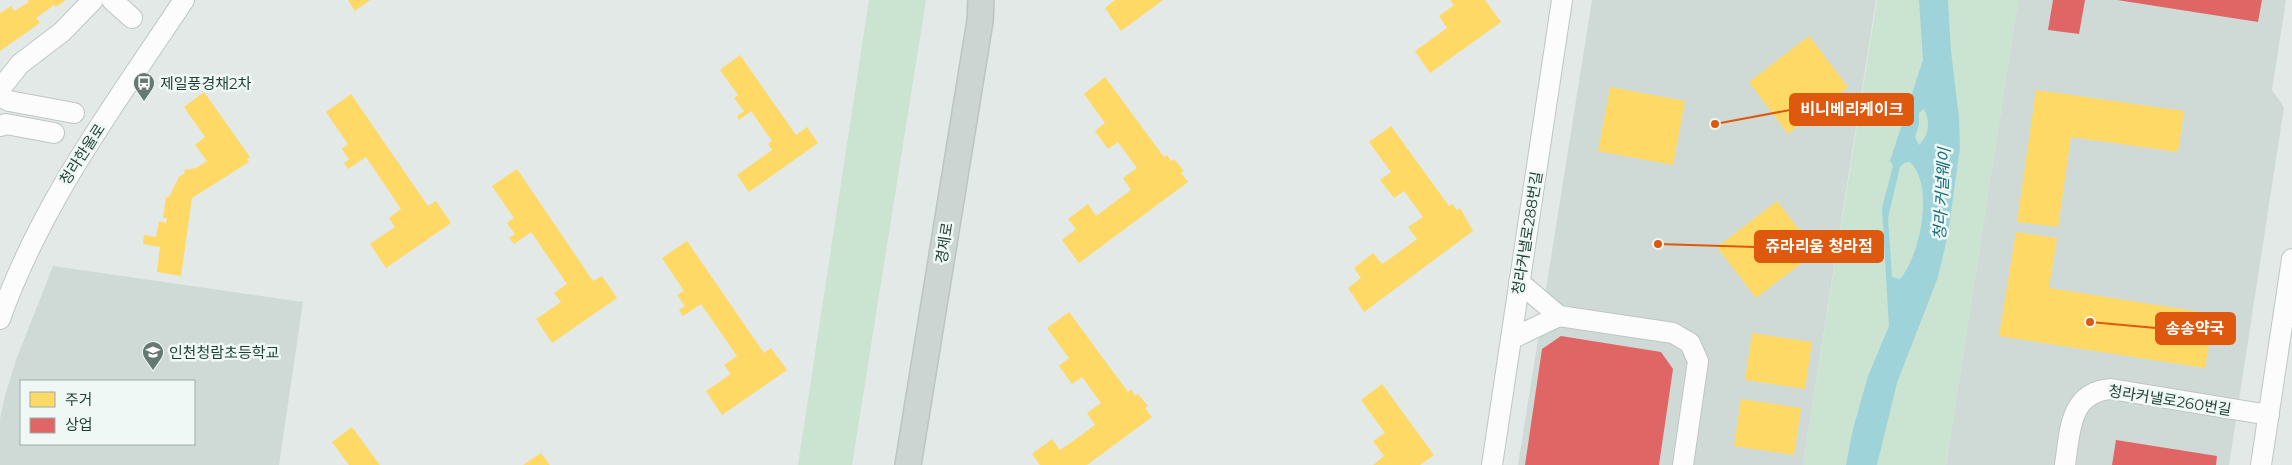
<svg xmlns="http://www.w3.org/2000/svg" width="2292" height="465" viewBox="0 0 2292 465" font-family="Montserrat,'Noto Sans KR',sans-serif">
	<rect width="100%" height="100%" fill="#e2e9e6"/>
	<g fill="#cfdad6" fill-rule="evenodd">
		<path d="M1592,0H1876L1803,465H1518Z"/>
		<path d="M2018,0H2286L2272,90L2284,107L2229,465H1946Z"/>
		<path d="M53,266L303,302L279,465H0V419L5,396L16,360ZM21,381H194V444H21Z"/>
	</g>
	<g fill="#cae4d1">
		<path d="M869,0H926L852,465H798Z"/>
		<path d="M1877,0H2018L1946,465H1803Z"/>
	</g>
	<path fill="#9fd3da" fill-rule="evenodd" d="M1919,0H1948L1951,51L1959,118L1960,148L1948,234L1938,277L1897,383L1877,465H1846L1853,429L1868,376L1889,326L1882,208L1893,166L1890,161L1923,60ZM1924,109C1930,121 1930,134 1919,145L1915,137L1919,124V113ZM1910,162C1935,186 1920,256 1900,279L1892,277L1888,218L1900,167L1904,163Z"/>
	<g fill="#ffd966">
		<path d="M27,0H66L56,7L54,5L36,18L40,23L0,51V13L11,6L14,11L29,2Z"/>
		<path d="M348,0H370L355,11Z"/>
		<path d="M1115,0H1163L1121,31L1105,8Z"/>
		<path d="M1450,0H1485L1501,22L1430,73L1415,51L1447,28L1439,16L1454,5Z"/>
		<path d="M1809,36L1848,87L1788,134L1749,82Z"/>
		<path d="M740,55L796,135L807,127L818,143L749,192L737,175L772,150L768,144L772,141L751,111L739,120L737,116L744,111L734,98L738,95L720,70Z"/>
		<path d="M1105,77L1164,157L1167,155L1171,161L1174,159L1184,171L1181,173L1188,182L1079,263L1062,240L1076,229L1068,219L1088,204L1096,216L1131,190L1123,178L1137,168L1118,142L1108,149L1095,131L1105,123L1084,94Z"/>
		<path d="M1610,87L1685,101L1673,165L1598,151Z"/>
		<path d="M2036,90L2184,111L2178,152L2071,137L2058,227L2017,222Z"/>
		<path d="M204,92L250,157L247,159L249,162L192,198L181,276L157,272L160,247L143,244L144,235L156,237L159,221L166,223L167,218H163L166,197H169L179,177L185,173L184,170L196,168L207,161L195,145L205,137L184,107Z"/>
		<path d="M351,94L428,206L436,201L451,223L386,268L370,244L395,227L389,218L401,209L366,157L348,169L344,163L349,160L342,149L348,144L326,112Z"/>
		<path d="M1391,126L1449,206L1452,204L1457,210L1460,208L1473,231L1364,312L1348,288L1361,278L1354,268L1373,253L1382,264L1398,253L1417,239L1408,227L1423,217L1404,191L1394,198L1380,180L1391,172L1369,142Z"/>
		<path d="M517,169L593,281L602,276L617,298L552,343L536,319L561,302L554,293L567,284L531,232L514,244L509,238L515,234L507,223L514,218L492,186Z"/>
		<path d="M1777,201L1816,252L1756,298L1717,247Z"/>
		<path d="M2016,232L2057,238L2049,288L2214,314L2205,368L1999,336Z"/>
		<path d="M687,241L764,353L771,348L787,370L722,415L706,391L731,374L724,365L737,356L701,304L683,316L679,310L685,306L677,295L684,291L662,258Z"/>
		<path d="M1069,312L1128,392L1131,389L1135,396L1138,394L1148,406L1145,408L1152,417L1087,465H1040L1032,454L1052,439L1060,450L1076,439L1095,425L1087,413L1101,403L1082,377L1072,384L1059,366L1069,358L1047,328Z"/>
		<path d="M1752,333L1812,342L1805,389L1745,380Z"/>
		<path d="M1382,384L1434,455L1420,465H1373L1384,456L1373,441L1385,433L1361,400Z"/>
		<path d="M1741,399L1801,408L1794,455L1734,446Z"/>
		<path d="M352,427L376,460L380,465H349L332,442Z"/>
		<path d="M541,453L550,465H523Z"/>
	</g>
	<g fill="#e06666">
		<path d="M2053,0H2085L2079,34L2048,30Z"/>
		<path d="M2117,0H2262L2258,22Z"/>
		<path d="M1561,336L1661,352L1673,369L1659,465H1525L1542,349Z"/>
		<path d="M2116,440L2217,456L2216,465H2112Z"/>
	</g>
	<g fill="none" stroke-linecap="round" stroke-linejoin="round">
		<g stroke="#bfc6c3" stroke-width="22">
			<g id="minor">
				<path d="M112,0L132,18"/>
				<path d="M0,89L20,64L62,32L93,0"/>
				<path d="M0,96L9,101L74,113"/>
				<path d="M0,126L6,124L54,133"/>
				<path d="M1559,316L1673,333L1690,343L1698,361L1683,465"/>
				<path d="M0,319C42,201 115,104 184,0"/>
				<path d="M1511,339L1559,316L1519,282"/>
				<path d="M1492,465L1562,0"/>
				<path d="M2065,465C2070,432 2069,392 2111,389L2269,415"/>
				<path d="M2261,465L2292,259"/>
			</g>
		</g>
		<g stroke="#bbc5c2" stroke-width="28">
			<path id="major" d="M908,465L980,21L981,0"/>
		</g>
		<use href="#minor" stroke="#fbfcfb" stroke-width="20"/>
		<use href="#major" stroke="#ccd5d2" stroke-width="25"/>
	</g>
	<defs>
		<g id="bus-pin" transform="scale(1.125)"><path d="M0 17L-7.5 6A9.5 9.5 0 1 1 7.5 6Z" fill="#637972" stroke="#eff8f4"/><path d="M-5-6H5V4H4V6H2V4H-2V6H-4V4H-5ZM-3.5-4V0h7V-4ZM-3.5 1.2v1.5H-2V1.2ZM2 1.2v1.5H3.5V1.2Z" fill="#fff"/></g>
		<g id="school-pin" transform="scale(1.125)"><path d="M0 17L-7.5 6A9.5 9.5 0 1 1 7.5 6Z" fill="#637972" stroke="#eff8f4"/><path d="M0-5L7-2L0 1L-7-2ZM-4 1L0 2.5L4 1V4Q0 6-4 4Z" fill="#fff"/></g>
	</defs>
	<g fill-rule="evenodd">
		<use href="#bus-pin" x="144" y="83"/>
		<use href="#school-pin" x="153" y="352"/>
	</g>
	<g text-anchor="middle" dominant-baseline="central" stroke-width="5" stroke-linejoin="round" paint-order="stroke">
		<g font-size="15" fill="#1f3d34" stroke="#eff8f4" text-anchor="start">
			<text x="160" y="83">제일풍경채2차</text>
			<text x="169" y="352">인천청람초등학교</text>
		</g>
		<g font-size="15" fill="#1f3d34" stroke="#eff8f4">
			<text transform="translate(82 154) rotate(-57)">청라한울로</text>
			<text transform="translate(1527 233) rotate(-81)">청라커낼로288번길</text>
			<text transform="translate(944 243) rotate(-81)">경제로</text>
			<text transform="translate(2170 400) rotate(9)">청라커낼로260번길</text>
		</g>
		<g font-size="16" font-style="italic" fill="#156d7d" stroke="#eff8f4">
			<text transform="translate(1942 194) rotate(-87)">청라 커널웨이</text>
		</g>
	</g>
	<path fill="none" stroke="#de580e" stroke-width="2" d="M1715 124L1790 110M1658 244L1755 247M2090 322L2156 328"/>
	<g fill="#de580e" stroke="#eff8f4" stroke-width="2">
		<circle cx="1715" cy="124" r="5"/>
		<circle cx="1658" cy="244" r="5"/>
		<circle cx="2090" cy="322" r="5"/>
	</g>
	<g fill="#de580e" stroke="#de580e" stroke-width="2">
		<rect x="1790" y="94" width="123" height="31" rx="5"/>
		<rect x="1755" y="231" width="128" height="31" rx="5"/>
		<rect x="2156" y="313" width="79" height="31" rx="5"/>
	</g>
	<g font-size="16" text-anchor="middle" font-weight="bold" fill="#fff">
		<text x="1852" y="115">비니베리케이크</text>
		<text x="1819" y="252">쥬라리움 청라점</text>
		<text x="2195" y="334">송송약국</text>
	</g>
	<rect x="20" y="380" width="175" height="65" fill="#eff8f4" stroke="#9cada7"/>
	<rect x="30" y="392" width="25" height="15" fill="#ffd966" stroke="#9cada7"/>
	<text x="65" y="405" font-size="15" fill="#1f3d34">주거</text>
	<rect x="30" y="418" width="25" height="15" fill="#e06666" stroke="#9cada7"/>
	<text x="65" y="430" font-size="15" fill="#1f3d34">상업</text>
</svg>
